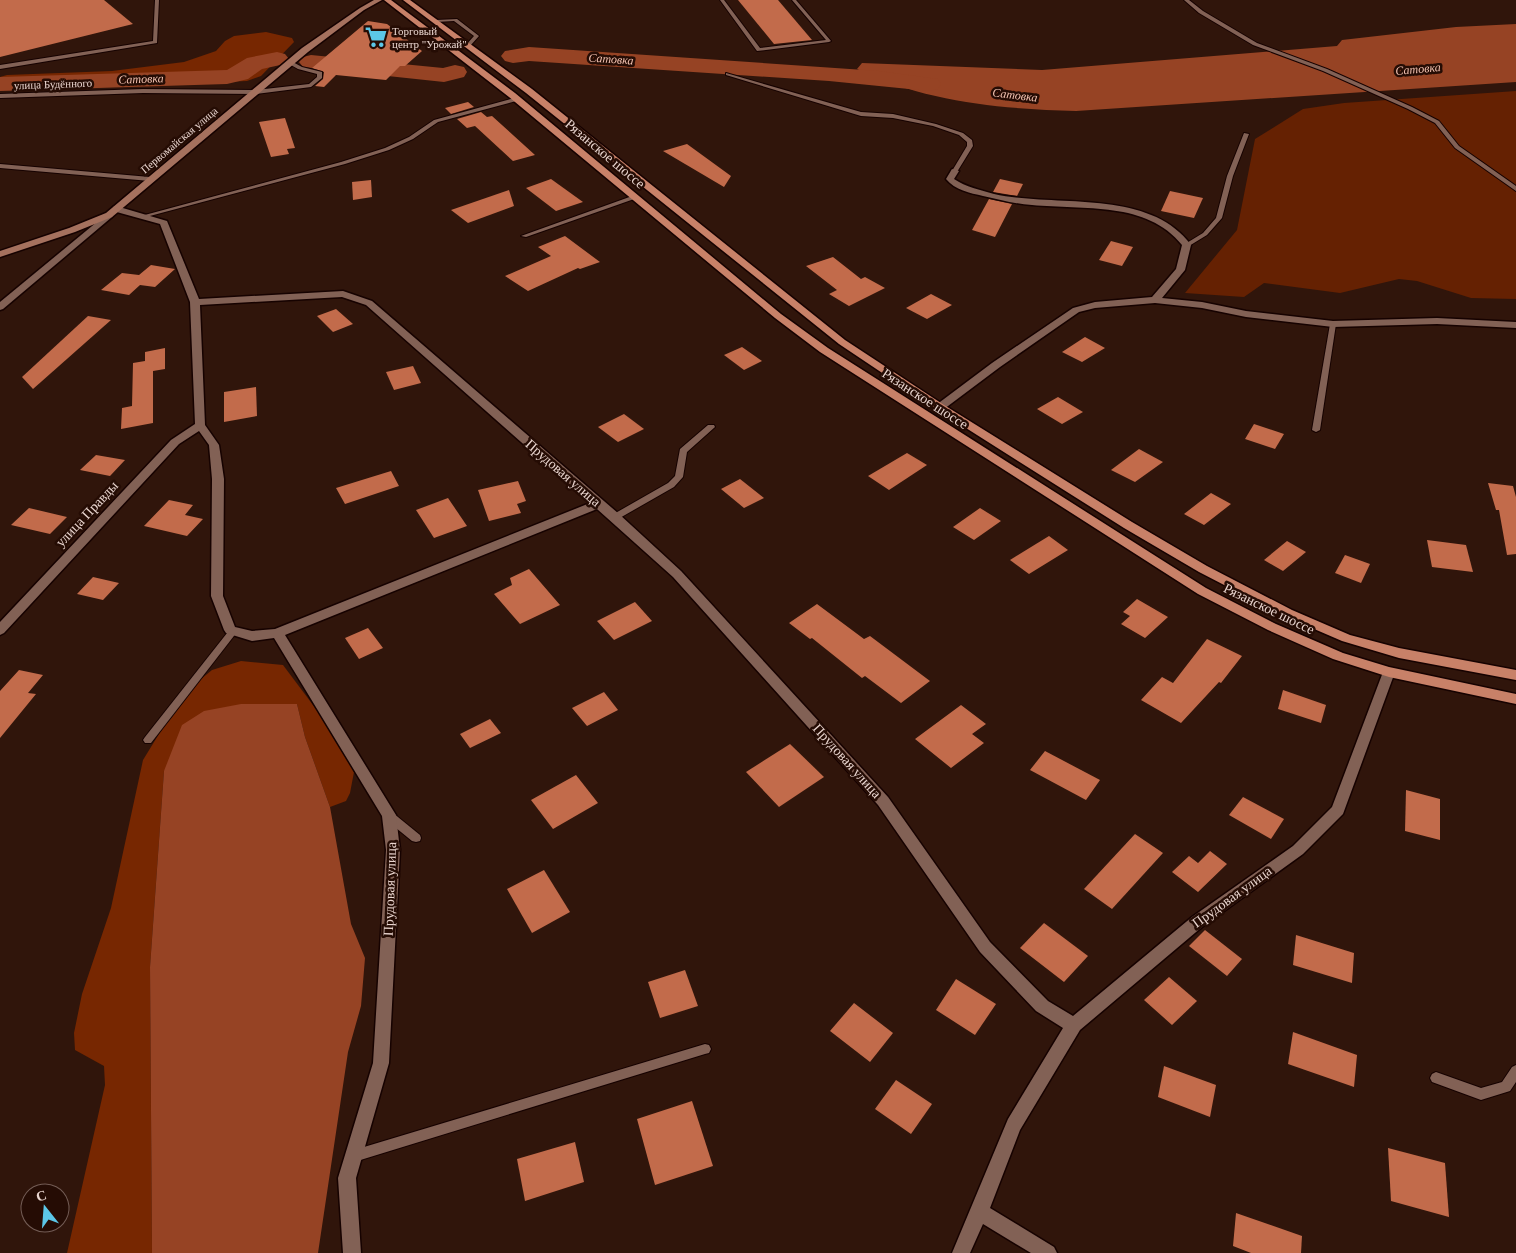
<svg xmlns="http://www.w3.org/2000/svg" width="1516" height="1253" viewBox="0 0 1516 1253" font-family="Georgia,serif">
	<rect width="100%" height="100%" fill="#30150b"/>
	<path fill="#652102" d="M1516,91V299L1471,298L1417,281L1399,279L1340,293L1264,283L1244,297L1185,293L1237,230L1255,139L1303,109L1344,103Z"/>
	<g fill="#772701">
		<path d="M266,32L292,38L294,42L261,76L247,81L57,89H0V77L7,75L112,71L184,62L216,51L225,41L234,36Z"/>
		<path d="M241,661L283,665L331,729L354,772L350,793L346,801L330,807L305,737L297,704L269,705L164,771L150,967L152,1253H67L105,1085L104,1066L75,1050L74,1033L82,994L111,908L143,760L170,716L195,684L212,670Z"/>
	</g>
	<g fill="#964324">
		<path d="M1516,24V82L1076,111C1001,109 925,102 857,69L862,63L1042,70L1337,46L1342,40L1456,27Z"/>
		<path d="M241,704H297L305,737L330,807L351,924L365,958L361,1006L348,1052L318,1253H152L150,967L164,771L182,725L204,711Z"/>
	</g>
	<g fill="none" stroke-linecap="round" stroke-linejoin="round">
		<g fill="#964324" fill-rule="evenodd">
			<path d="M529,47L879,71L938,79L941,84L938,89L929,91L829,81L529,61L513,63L505,61L501,56L505,51Z"/>
			<path d="M277,52L285,54L289,59L285,64L262,69L248,79L227,84L0,91V77L227,70L247,58Z"/>
			<path d="M311,55L443,68L455,65L464,67L467,72L464,77L444,82L303,67L299,62L303,57Z"/>
		</g>
	</g>
	<g fill="#c26b4b">
		<path d="M0,0H104L133,24L0,57Z"/>
		<path d="M738,0H778L812,40L774,44Z"/>
		<path d="M368,21L387,24L422,51L405,66H400L386,80L336,75L324,87L315,86L323,79L324,72L312,68Z"/>
		<path d="M468,102L474,107L451,114L445,108Z"/>
		<path d="M481,112L487,117L492,116L535,155L513,161L475,126L467,128L457,119Z"/>
		<path d="M285,118L295,148L287,149L289,154L271,157L259,122Z"/>
		<path d="M687,144L731,176L724,187L663,151Z"/>
		<path d="M551,179L583,202L556,211L526,188Z"/>
		<path d="M1000,179L1023,184L1017,196L993,192Z"/>
		<path d="M371,180L372,197L353,200L352,182Z"/>
		<path d="M509,190L514,206L468,223L451,210Z"/>
		<path d="M1170,191L1203,198L1194,218L1161,211Z"/>
		<path d="M989,199L1012,204L995,237L972,230Z"/>
		<path d="M565,236L600,262L580,269L578,268L528,291L505,276L551,256L538,247Z"/>
		<path d="M1111,241L1133,247L1122,266L1099,260Z"/>
		<path d="M833,257L861,279L865,277L885,288L849,306L829,294L837,290L806,266Z"/>
		<path d="M151,265L175,269L155,287L140,285L129,295L101,290L122,273L139,275Z"/>
		<path d="M931,294L952,305L927,319L906,308Z"/>
		<path d="M336,309L353,324L333,332L317,316Z"/>
		<path d="M88,316L111,320L33,389L22,377Z"/>
		<path d="M1085,337L1105,348L1082,362L1062,352Z"/>
		<path d="M742,347L762,361L744,370L724,355Z"/>
		<path d="M165,348V369L153,371V423L121,429L122,408L132,406L133,363L145,361V352Z"/>
		<path d="M413,366L421,383L394,390L386,372Z"/>
		<path d="M256,387L257,416L224,422V392Z"/>
		<path d="M1058,397L1083,412L1062,424L1037,409Z"/>
		<path d="M624,414L644,429L618,442L598,427Z"/>
		<path d="M1254,424L1284,434L1275,449L1245,439Z"/>
		<path d="M1139,449L1163,462L1135,482L1111,470Z"/>
		<path d="M907,453L927,465L889,490L868,476Z"/>
		<path d="M96,455L125,460L110,476L80,470Z"/>
		<path d="M391,471L399,486L345,504L336,488Z"/>
		<path d="M740,479L764,498L744,508L721,489Z"/>
		<path d="M518,481L526,501L517,504L521,513L489,521L478,490Z"/>
		<path d="M1488,483L1513,486L1516,497V554L1507,555L1499,510H1496Z"/>
		<path d="M1211,493L1231,504L1204,525L1184,514Z"/>
		<path d="M448,498L467,526L434,538L416,510Z"/>
		<path d="M169,500L193,505L185,515L203,519L187,536L144,526Z"/>
		<path d="M29,508L67,517L50,534L11,525Z"/>
		<path d="M980,508L1001,521L974,540L953,527Z"/>
		<path d="M1049,536L1068,550L1029,574L1010,560Z"/>
		<path d="M1427,540L1466,545L1473,572L1432,567Z"/>
		<path d="M1287,541L1306,552L1283,571L1264,560Z"/>
		<path d="M1345,555L1370,564L1361,583L1335,573Z"/>
		<path d="M529,569L560,605L520,624L494,594L512,585L510,578Z"/>
		<path d="M93,577L119,583L103,600L77,594Z"/>
		<path d="M1137,599L1168,617L1145,638L1121,624L1130,616L1123,612Z"/>
		<path d="M635,602L652,621L614,640L597,621Z"/>
		<path d="M817,604L864,639L870,636L930,681L901,703L865,676L862,678L812,638L810,639L789,623Z"/>
		<path d="M368,628L383,648L359,659L345,638Z"/>
		<path d="M1207,639L1242,656L1221,683L1219,682L1181,723L1141,700L1162,677L1173,683Z"/>
		<path d="M19,670L43,675L28,693L36,694L0,738V691Z"/>
		<path d="M1283,690L1326,705L1321,723L1278,709Z"/>
		<path d="M604,692L618,710L587,726L572,708Z"/>
		<path d="M961,705L986,724L972,734L984,743L951,768L915,739Z"/>
		<path d="M490,719L501,733L470,748L460,734Z"/>
		<path d="M790,744L824,777L779,807L746,772Z"/>
		<path d="M1045,751L1100,780L1086,800L1030,770Z"/>
		<path d="M576,775L598,803L553,829L531,800Z"/>
		<path d="M1406,790L1440,799V840L1405,831Z"/>
		<path d="M1243,797L1284,819L1271,839L1229,815Z"/>
		<path d="M1135,834L1163,853L1112,909L1084,889Z"/>
		<path d="M1210,851L1227,864L1198,892L1172,872L1189,856L1198,863Z"/>
		<path d="M544,870L570,912L532,933L507,889Z"/>
		<path d="M1044,923L1088,956L1064,982L1020,948Z"/>
		<path d="M1205,930L1242,959L1227,976L1189,946Z"/>
		<path d="M1296,935L1354,953L1352,983L1293,965Z"/>
		<path d="M685,970L698,1006L660,1018L648,982Z"/>
		<path d="M1169,977L1197,1001L1172,1025L1144,1000Z"/>
		<path d="M956,979L996,1004L975,1035L936,1010Z"/>
		<path d="M854,1003L893,1033L870,1062L830,1031Z"/>
		<path d="M1293,1032L1357,1055L1354,1087L1288,1064Z"/>
		<path d="M1164,1066L1216,1085L1210,1117L1158,1097Z"/>
		<path d="M896,1080L932,1104L911,1134L875,1109Z"/>
		<path d="M692,1101L713,1166L655,1185L637,1119Z"/>
		<path d="M575,1142L584,1182L525,1201L517,1159Z"/>
		<path d="M1388,1148L1445,1163L1449,1217L1391,1201Z"/>
		<path d="M1236,1213L1302,1236L1301,1253H1251L1233,1246Z"/>
	</g>
	<g fill="none" stroke-linecap="round" stroke-linejoin="round">
		<g stroke="#160200" stroke-width="2">
			<g id="lane">
				<path d="M155,0H159L157,43L0,69V65L153,41Z"/>
				<path d="M720,0H724L760,48L826,40L792,0H796L831,41L829,42L757,51Z"/>
				<path d="M1184,0H1189L1203,11L1257,43L1327,69L1412,107L1439,121L1459,146L1516,186V191L1455,148L1435,123L1408,109L1323,71L1253,45L1199,13Z"/>
				<path d="M457,19L479,36L470,46L466,45L474,36L454,21L436,22L434,21L436,20Z"/>
				<path d="M291,61L302,67L322,72V78L311,87L256,94L143,93L0,98V94L143,89L256,90L309,84L317,77V74L298,69L289,64V62Z"/>
				<path d="M726,73L861,112L893,114L936,124L963,133L972,140L973,146L957,172H953L952,171L967,146V142L959,135L933,126L893,118L861,116L726,75Z"/>
				<path d="M518,97L521,99L520,100L438,122L413,139L389,150L345,164L146,217L141,216L341,162L385,148L409,137L434,120Z"/>
				<path d="M1244,133L1249,134L1233,176L1222,218L1207,235L1189,246H1185V244L1203,233L1216,218L1227,176Z"/>
				<path d="M0,164L150,177L153,179L150,181L0,168Z"/>
				<path d="M635,195L637,196V198L526,237L521,236Z"/>
				<path d="M1333,322L1336,324L1320,430L1316,432L1312,430L1330,324Z"/>
				<path d="M708,425H714L715,427L687,452L683,477L674,487L618,519H612L611,517L612,515L668,483L675,476L680,449Z"/>
				<path d="M234,627L238,630L237,632L151,743H145L143,740L145,737L231,628Z"/>
				<path d="M389,812L393,813L420,835L421,838L420,841L416,842L412,841L385,819L384,816L385,813Z"/>
				<path d="M705,1044L709,1045L711,1049L709,1053L705,1054L354,1162L350,1160L348,1156L350,1152L354,1150Z"/>
				<path d="M1516,1065V1082L1510,1091L1481,1100L1432,1082L1430,1078L1432,1074L1436,1072L1481,1088L1502,1082L1512,1067Z"/>
			</g>
		</g>
		<g stroke="#160200" stroke-width="3">
			<g id="street">
				<path d="M952,169L959,171L954,179C966,187 980,190 994,194C1056,208 1149,188 1191,245L1185,270L1162,298L1202,302L1246,311L1333,321L1437,318L1516,322V328L1437,324L1333,327L1246,317L1202,308L1155,303L1095,308L1079,312L1000,367L944,409H936L935,407L936,405L992,363L1073,308L1095,302L1152,297L1176,269L1182,245C1147,201 1084,210 1032,205C1016,204 1000,200 983,196C970,193 955,190 946,179Z"/>
				<path d="M116,206L167,221L199,299L343,291L372,301L619,514L681,571L888,797L990,942L1048,1001L1073,1016L1192,917L1293,846L1332,807L1383,672L1384,669H1394L1395,672L1343,814L1303,854L1202,927L1080,1030L1020,1130L990,1208L1054,1247L1057,1253H1031L983,1224L970,1253H952L1008,1119L1063,1028L1036,1011L980,952L878,805L673,577L597,509L285,635L396,815L400,850L389,1063L356,1178L361,1253H343L338,1178L373,1063L386,850L382,816L274,638L252,641L226,633L224,630L211,596L212,479L209,445L199,431L179,444L4,633L0,635V622L171,440L195,424L190,302L160,224L113,211V207ZM342,297L366,305L590,503L275,629L252,631L235,627L223,596L224,479L219,445L205,425L200,305Z"/>
				<path d="M109,212L113,215L112,217L3,309L0,310V302Z"/>
			</g>
		</g>
		<g stroke="#160200" stroke-width="3">
			<path id="secondary" d="M374,0H382L364,10L308,52L112,217L75,232L0,257V251L69,228L106,213L302,48L360,8Z"/>
		</g>
		<g stroke="#160200" stroke-width="3">
			<g id="primary">
				<path d="M384,0H391L515,93L781,314L828,348L1206,588L1276,624L1343,653L1389,667L1516,694V704L1389,677L1333,659L1268,630L1198,594L820,352L775,318L509,97Z"/>
				<path d="M403,0H410L532,89L845,340L944,405L1132,522L1207,566L1292,610L1350,635L1399,648L1516,670V680L1399,658L1342,641L1284,616L1199,572L1124,528L936,409L839,344L526,93Z"/>
			</g>
		</g>
		<use href="#lane" fill="#826155" fill-rule="evenodd"/>
		<use href="#street" fill="#826155" fill-rule="evenodd"/>
		<use href="#secondary" fill="#a5715e" fill-rule="evenodd"/>
		<use href="#primary" fill="#c88168" fill-rule="evenodd"/>
	</g>
	<defs>
		<g id="supermarket-bare" transform="scale(1.725)"><path d="M-6-5.5h2.5l.6 2H6L4.5 2H-2.5L-4.4-4H-6ZM-1.5 3.2a1.3 1.3 0 1 0 .1 0ZM3 3.2a1.3 1.3 0 1 0 .1 0Z" fill="#5cc7e8" stroke="#250c04" stroke-width="2.5" paint-order="stroke"/></g>
	</defs>
	<g fill-rule="evenodd">
		<use href="#supermarket-bare" x="376" y="37"/>
	</g>
	<g text-anchor="middle" dominant-baseline="central" stroke-width="5" stroke-linejoin="round" paint-order="stroke">
		<g font-size="11" fill="#e9d5cf" stroke="#250c04" text-anchor="start">
			<text x="392" y="31">Торговый<tspan x="392" dy="13">центр "Урожай"</tspan></text>
		</g>
		<g font-size="11" fill="#e9d5cf" stroke="#250c04">
			<text transform="translate(53 84) rotate(-2)">улица Будённого</text>
			<text transform="translate(179 140) rotate(-40)">Первомайская улица</text>
		</g>
		<g font-size="12" font-style="italic" fill="#f3c3b2" stroke="#250c04">
			<text transform="translate(611 59) rotate(4)">Сатовка</text>
			<text transform="translate(1418 69) rotate(-5)">Сатовка</text>
			<text transform="translate(141 79) rotate(-2)">Сатовка</text>
			<text transform="translate(1015 95) rotate(7)">Сатовка</text>
		</g>
		<g font-size="14" fill="#e9d5cf" stroke="#250c04">
			<text transform="translate(605 154) rotate(40)">Рязанское шоссе</text>
			<text transform="translate(925 399) rotate(33)">Рязанское шоссе</text>
			<text transform="translate(563 473) rotate(41)">Прудовая улица</text>
			<text transform="translate(87 514) rotate(-47)">улица Правды</text>
			<text transform="translate(1269 609) rotate(26)">Рязанское шоссе</text>
			<text transform="translate(847 761) rotate(48)">Прудовая улица</text>
			<text transform="translate(390 889) rotate(-88)">Прудовая улица</text>
			<text transform="translate(1232 897) rotate(-36)">Прудовая улица</text>
		</g>
	</g>
	<g transform="translate(45 1208) rotate(343)"><circle r="24" fill="#250c04" stroke="#735c55"/>
	<path d="M0-4L9 19L0 12L-9 19Z" fill="#5cc7e8"/>
	<text y="-8" font-size="14" font-weight="bold" text-anchor="middle" fill="#e9d5cf">С</text>
	</g>
</svg>
